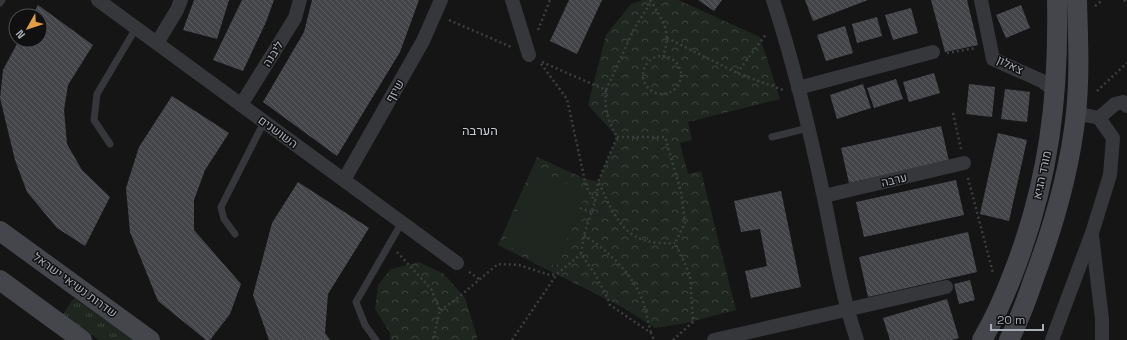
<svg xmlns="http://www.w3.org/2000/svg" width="1127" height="340" viewBox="0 0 1127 340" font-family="'Space Grotesk',Heebo,sans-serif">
	<defs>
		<pattern id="grass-tufts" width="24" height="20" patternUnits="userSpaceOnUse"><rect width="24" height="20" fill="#1f261f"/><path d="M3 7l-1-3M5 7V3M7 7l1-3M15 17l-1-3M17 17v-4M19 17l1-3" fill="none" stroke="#3d433d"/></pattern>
		<pattern id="park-crowns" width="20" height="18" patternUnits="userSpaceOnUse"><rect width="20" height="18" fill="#1f261f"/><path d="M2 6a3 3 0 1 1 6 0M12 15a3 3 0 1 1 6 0" fill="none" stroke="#3d433d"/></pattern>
		<pattern id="building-back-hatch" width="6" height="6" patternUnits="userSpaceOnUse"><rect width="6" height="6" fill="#444549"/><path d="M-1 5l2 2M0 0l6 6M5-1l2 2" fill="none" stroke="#5c5d61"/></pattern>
	</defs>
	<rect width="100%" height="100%" fill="#151516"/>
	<path fill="url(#grass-tufts)" d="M74,298L133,340H99L63,314Z"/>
	<g fill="url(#park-crowns)">
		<path d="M643,0H678L760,37L780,99L688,122L692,140L680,143L688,174L701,171L736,310L686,323L655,328L624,308L498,245L537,157L581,177L598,182L617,137L588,105L606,35L631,4Z"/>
		<path d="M419,262L444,274L465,298L477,337L476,340H390V333L375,309L378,285L391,269Z"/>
	</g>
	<path fill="#1f261f" d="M534,170L587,192L556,266L504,244Z"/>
	<g fill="url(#building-back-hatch)">
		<path d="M194,0H229L217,39L183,30Z"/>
		<path d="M242,0H274L266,22L243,71L213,60Z"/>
		<path d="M312,0H419L400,52L337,156L263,102L304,32Z"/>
		<path d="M569,0H602L577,54L550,41Z"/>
		<path d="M698,0H722L714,11Z"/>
		<path d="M805,0H868L813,21Z"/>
		<path d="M931,0H967L978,45L945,52Z"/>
		<path d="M38,5L93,45L68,85L64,110L67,144L82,170L110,197L85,246L57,228L27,192L15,160L0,98L3,70L19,40H40V16H32Z"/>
		<path d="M1021,5L1030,28L1006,38L996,15Z"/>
		<path d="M911,8L918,33L893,40L885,15Z"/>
		<path d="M877,17L882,36L857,43L852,24Z"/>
		<path d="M845,26L853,53L826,61L817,35Z"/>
		<path d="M934,73L940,93L909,102L903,82Z"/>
		<path d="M896,79L903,99L874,108L867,88Z"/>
		<path d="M863,84L871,108L837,119L830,95Z"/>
		<path d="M969,84L995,87L992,117L966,114Z"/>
		<path d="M1005,89L1030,92L1027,122L1001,119Z"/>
		<path d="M172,96L229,133L205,170L194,200V230L241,284L230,314L210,340H206L158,301L130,232L126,188L139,147Z"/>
		<path d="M941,126L949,161L849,183L841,148Z"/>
		<path d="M998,133L1027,140L1009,221L980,214Z"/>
		<path d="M956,180L964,215L864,237L856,202Z"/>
		<path d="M298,182L369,228L328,294L325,333L330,340H269L253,295L272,223Z"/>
		<path d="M781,191L801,287L751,298L745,271L767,266L760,229L741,232L734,201Z"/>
		<path d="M968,232L977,272L868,297L859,257Z"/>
		<path d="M970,280L975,300L959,304L954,284Z"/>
		<path d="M947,299L959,338L952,340H890L883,318Z"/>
	</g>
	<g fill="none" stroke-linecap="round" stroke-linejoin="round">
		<g stroke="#3c3e42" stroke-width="2.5" stroke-dasharray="2 3" stroke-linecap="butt">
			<path d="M650,0C663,20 672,33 663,56"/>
			<path d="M1124,0L1127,4"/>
			<path d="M1095,6L1103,0"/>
			<path d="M449,20L511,47"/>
			<path d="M538,30L550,0"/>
			<path d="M667,38L737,73L783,90"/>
			<path d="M947,53L976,48"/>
			<circle cx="662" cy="75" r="19"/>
			<path d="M542,62L606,90L634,29L651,2"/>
			<path d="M541,64L567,99L586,186L595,202"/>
			<path d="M737,73L767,33"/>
			<path d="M606,90C604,108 608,121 617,137L598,182L597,195L584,235L581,254L595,274L606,295L610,305L651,333L654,340"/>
			<path d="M1097,91L1127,63"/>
			<path d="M953,113L961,149"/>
			<path d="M617,137H665L681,192L685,223L675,243"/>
			<path d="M968,178L993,273"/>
			<path d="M599,183C617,222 626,246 675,243"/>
			<path d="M580,208L592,212"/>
			<path d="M584,235C607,250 632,273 642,299C646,310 648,322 651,333"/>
			<path d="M397,252L431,289L440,310L433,340"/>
			<path d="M469,272L479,279"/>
			<path d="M440,310L454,301L498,264L519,265L550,275L557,274"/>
			<path d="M512,340L557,274L581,254"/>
			<path d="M673,340L693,322L690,275L675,243"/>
		</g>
		<g stroke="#36373b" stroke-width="7">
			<path d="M0,3L2,0"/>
			<path d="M772,137L808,128"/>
			<path d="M110,144L94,120L97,94L136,28"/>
			<path d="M235,234L224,219L221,207L264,122"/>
			<path d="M376,340L365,325L356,302L402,222"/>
		</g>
		<g stroke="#36373b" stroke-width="14">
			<path d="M98,0L457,263"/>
			<path d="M512,0L529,55"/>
			<path d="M773,0C794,64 810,131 824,198C834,245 841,294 857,340"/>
			<path d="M981,0L993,59L1042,81L1056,92"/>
			<path d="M157,43L177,10L181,0"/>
			<path d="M798,88L933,52"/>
			<path d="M241,105L295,18L300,0"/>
			<path d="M1099,118L1115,104L1123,102L1127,106"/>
			<path d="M344,180L423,41L441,0"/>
			<path d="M824,196L964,163"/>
			<path d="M1092,235L1102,319V340"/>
			<path d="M714,340L946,287"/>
			<path d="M1052,340L1092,233L1110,175L1113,138L1099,118L1076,113"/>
		</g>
		<g stroke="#44464b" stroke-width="20">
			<path d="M0,231L150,340"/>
			<path d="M0,280L82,340"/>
			<path d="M982,340C995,318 1005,295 1014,271C1049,181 1059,96 1057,0"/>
			<path d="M1009,340C1019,320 1027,299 1034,278C1054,225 1070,169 1076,113C1080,75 1078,37 1077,0"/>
		</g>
	</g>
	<g text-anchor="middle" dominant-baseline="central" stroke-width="3" stroke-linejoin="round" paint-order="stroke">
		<g font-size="12" fill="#a7adb5" stroke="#101011">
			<text transform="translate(273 54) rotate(-58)">ליבנה</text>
			<text transform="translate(1010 65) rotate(26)">צאלון</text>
			<text transform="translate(395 91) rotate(-60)">שיזף</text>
			<text transform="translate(278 132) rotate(36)">השושנים</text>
			<text transform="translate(1042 175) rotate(-78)">מורד הגיא</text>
			<text transform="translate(894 180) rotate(-13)">ערבה</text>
			<text transform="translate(75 285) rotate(36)">שדרות נשיאי ישראל</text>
		</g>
		<g font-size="13" fill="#c8cbd2" stroke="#101011">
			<text x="480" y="130">הערבה</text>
		</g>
	</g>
	<g transform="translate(28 28) rotate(231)"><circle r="19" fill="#101011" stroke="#4c4f53"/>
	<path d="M0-3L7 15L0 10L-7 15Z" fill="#e29c41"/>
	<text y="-6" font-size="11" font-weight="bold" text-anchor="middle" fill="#a7adb5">N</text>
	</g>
	<path d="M991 324v6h52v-6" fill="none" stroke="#a7adb5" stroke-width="2"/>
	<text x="997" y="324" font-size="12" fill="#a7adb5" stroke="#101011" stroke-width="3" paint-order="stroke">20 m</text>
</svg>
